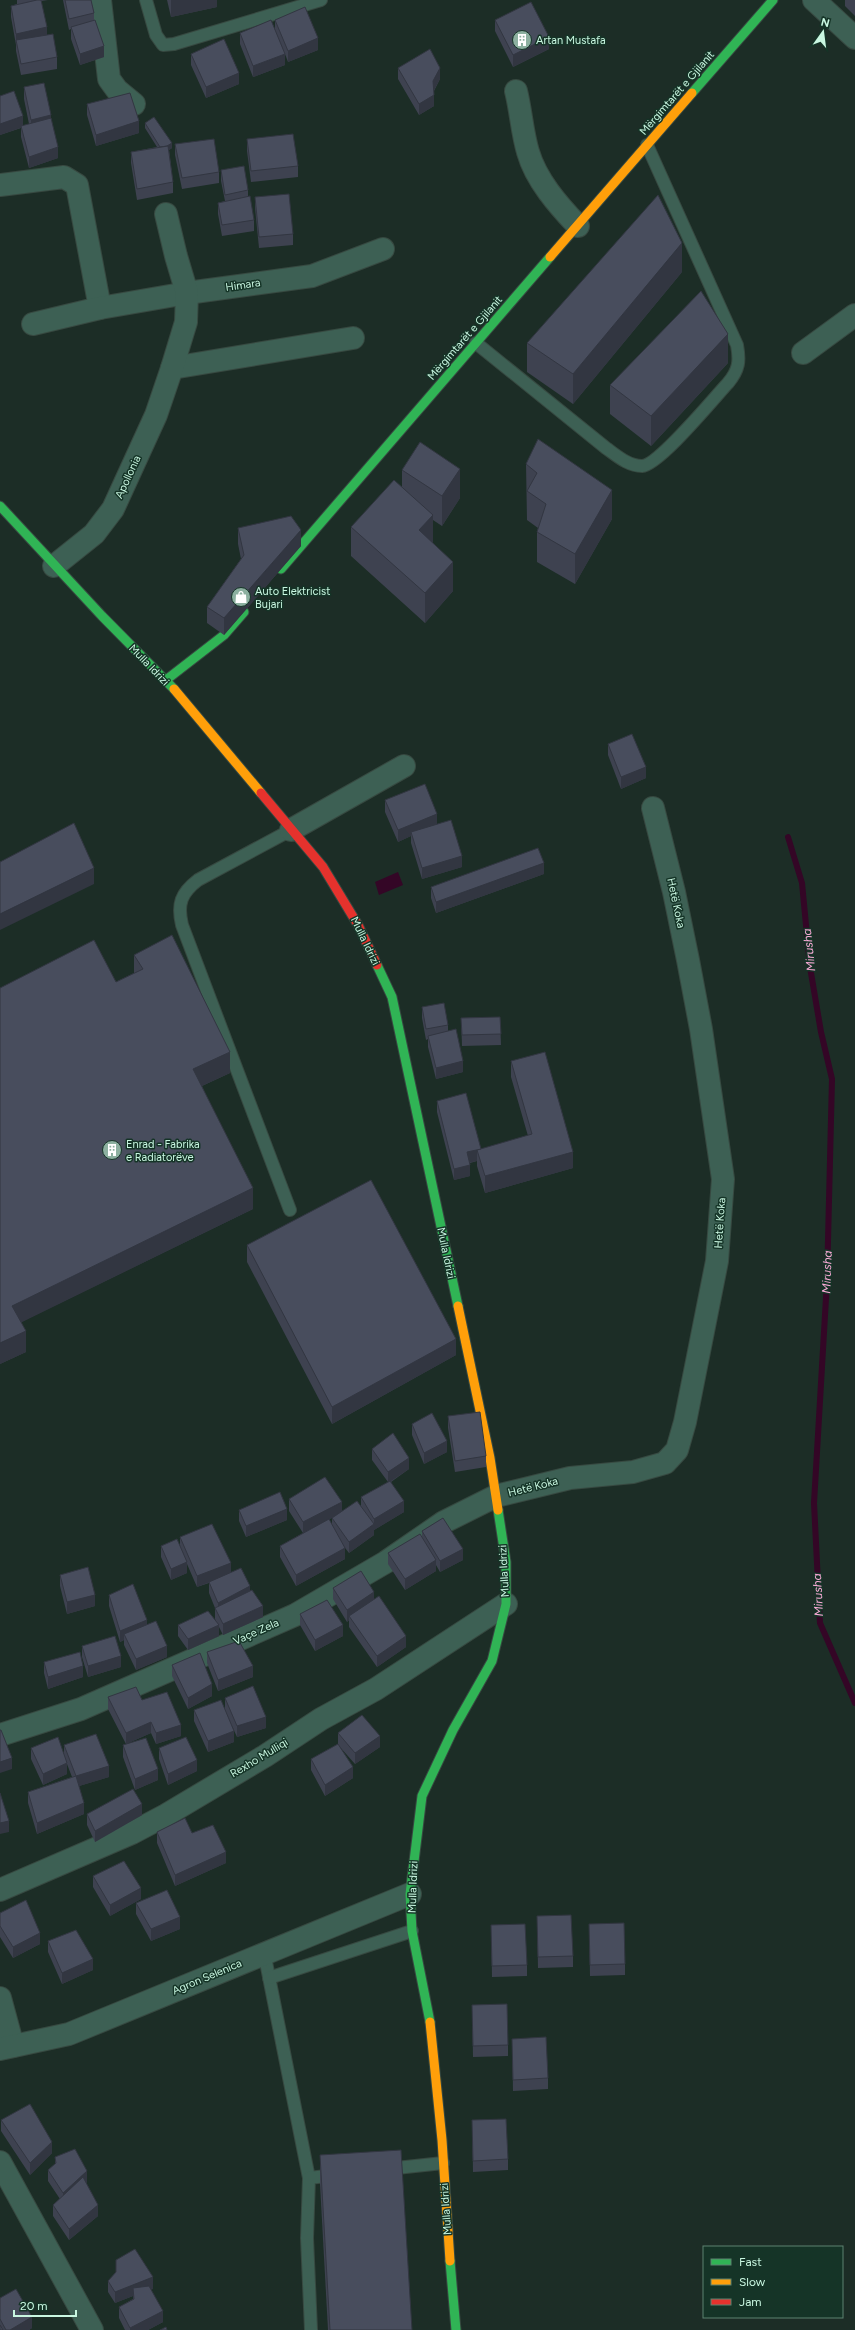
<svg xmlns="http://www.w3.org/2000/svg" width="855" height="2330" viewBox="0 0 855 2330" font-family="Figtree,sans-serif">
	<rect width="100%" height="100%" fill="#1c2d26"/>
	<path fill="#340626" d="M398,872L403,885L379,895L375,882Z"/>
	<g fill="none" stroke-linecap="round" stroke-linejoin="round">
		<path stroke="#340626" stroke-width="6" d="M788,837L802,883L810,967L821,1032L832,1079L827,1281L814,1503L820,1623L855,1703"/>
		<g stroke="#374941" stroke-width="14">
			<g id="lane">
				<path d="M146,0L156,35L163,45L174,44L321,0"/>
				<path d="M476,343L606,448C616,455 628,466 642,466C659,465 714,398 728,383C739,370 740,361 737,345L647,145"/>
				<path d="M290,1210L182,925C177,904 181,893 198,880L291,830"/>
				<path d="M264,1952L309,2178"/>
				<path d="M269,1978L412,1931"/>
				<path d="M387,2169L443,2163"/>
				<path d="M311,2330L307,2238L309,2178L335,2175"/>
			</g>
		</g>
		<g stroke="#374941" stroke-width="24">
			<g id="street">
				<path d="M100,0L109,79L117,90L134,104"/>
				<path d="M814,0L855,38"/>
				<path d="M516,91C521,111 522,132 528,152C536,180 558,205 578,226"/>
				<path d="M0,185L64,177L77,185L100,308"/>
				<path d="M33,324L100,308L187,293L312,276L383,249"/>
				<path d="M803,353L855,315"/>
				<path d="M172,368L353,338"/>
				<path d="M54,566L94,534L113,509L156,415L172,368L186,322L187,293L176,256L166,214"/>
				<path d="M291,830L404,766"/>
				<path d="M0,1735L81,1709L295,1615L386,1562L444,1522L496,1496L570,1478L633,1472L665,1463L677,1450L685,1422L717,1261L723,1179L701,1029L688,960L674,892L653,808"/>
				<path d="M0,1890L132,1833L166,1815L265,1756L321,1719L376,1689L506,1604"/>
				<path d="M0,1998L13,2046"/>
				<path d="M0,2049L69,2034L410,1894"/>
				<path d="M0,2162L92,2330"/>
			</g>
		</g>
		<g stroke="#374941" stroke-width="11">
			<g id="fast">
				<path d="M692,93L773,0"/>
				<path d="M0,506L102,616L174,689"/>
				<path d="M281,569L550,257"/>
				<path d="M166,680L224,635L244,612"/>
				<path d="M377,965L392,997L458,1306"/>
				<path d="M430,2022L412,1931L410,1894L422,1796L453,1730L492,1661L506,1604V1562L498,1510"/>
				<path d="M450,2261L456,2330"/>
			</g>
		</g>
		<g stroke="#374941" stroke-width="11">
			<g id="slow">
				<path d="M550,257L692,93"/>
				<path d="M174,689L261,793"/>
				<path d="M458,1306L490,1458L498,1510"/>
				<path d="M430,2022L442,2140L450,2261"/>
			</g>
		</g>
		<g stroke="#374941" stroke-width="11">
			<path id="jam" d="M261,793L323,867L358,925L377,965"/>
		</g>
		<use href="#lane" stroke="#3d6054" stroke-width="12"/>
		<use href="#street" stroke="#3d6054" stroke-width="22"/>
		<use href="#fast" stroke="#30b455" stroke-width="9"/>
		<use href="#slow" stroke="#ff9f0a" stroke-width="9"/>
		<use href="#jam" stroke="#e5322d" stroke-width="9"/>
	</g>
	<g fill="#3e4250" fill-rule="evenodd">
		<path d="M17,0H48L41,1L47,35L57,57V69L21,75L16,51V45L11,17V6L17,4Z"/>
		<path d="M63,0H91L94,13V20L104,57L80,65L71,39V29L69,30Z"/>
		<path d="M167,0H217V7L171,17Z"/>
		<path d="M845,0H855V16L845,6Z"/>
		<path d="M275,20L318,50L288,62L285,54V65L253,77L240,44V33L275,30Z"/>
		<path d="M495,20L549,49L513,67L495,31Z"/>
		<path d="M191,54L239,84L206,98L191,65Z"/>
		<path d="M398,68L440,79L434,91V106L419,115L398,79Z"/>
		<path d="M24,87L51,118L58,158L29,168L21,137V128L0,135V96L23,126L29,124L24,99Z"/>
		<path d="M87,104L139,133L96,146L87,115Z"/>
		<path d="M145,123L172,148L169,150L173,182V193L137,200L131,163V152L157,147L145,128Z"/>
		<path d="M247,139L298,166V177L251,182L247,151Z"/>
		<path d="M175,144L219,172V183L182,189L175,155Z"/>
		<path d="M221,170L248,190V197L254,220V231L222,236L218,214V203L225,201L221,181Z"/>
		<path d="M255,197L293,234V245L259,248L255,208Z"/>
		<path d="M682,272L573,404L527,372V343Z"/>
		<path d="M728,363L651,446L610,414V385Z"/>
		<path d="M526,464L612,519L575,584L537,562V532L538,528L527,520Z"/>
		<path d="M402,470L460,498L442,526L433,520V543L453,591L425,623L351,556V527L402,487Z"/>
		<path d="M238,528L301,546L224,635L207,623V607L241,559L238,544Z"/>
		<path d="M608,744L646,778L621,789L608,755Z"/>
		<path d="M385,800L437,824L462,867L422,879L411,843V836L398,842L385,812Z"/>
		<path d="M544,874L436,913L431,898V887Z"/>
		<path d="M134,955L230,1073L202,1086L253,1209L21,1322L26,1352L0,1364L116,982L134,973Z"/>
		<path d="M422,1007L448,1025V1031L463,1072L436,1079L428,1047V1039L426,1040L422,1018Z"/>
		<path d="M500,1017L501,1045L462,1046L461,1018Z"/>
		<path d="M511,1061L573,1168L485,1193L477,1166V1161L470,1163V1176L454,1180L437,1112V1101L481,1149L528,1136L511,1077Z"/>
		<path d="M247,1245L456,1355L332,1424L247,1262Z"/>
		<path d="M448,1416L486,1456V1467L455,1472L448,1428Z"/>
		<path d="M412,1424L447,1452L424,1464L412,1435Z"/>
		<path d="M372,1449L409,1469L391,1482L404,1512L374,1530V1535L349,1553L342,1544L345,1559L296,1586L280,1557V1546L303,1533L289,1511V1499L342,1511L361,1507V1497L388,1482L372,1460ZM334,1517L332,1518V1525L329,1519Z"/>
		<path d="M239,1510L287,1520L246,1537L239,1521Z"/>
		<path d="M422,1531L463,1560L440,1572L436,1565V1571L405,1590L388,1564V1553L422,1538Z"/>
		<path d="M180,1537L231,1572L250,1591L263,1617L223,1635L219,1627V1636L188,1650L178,1636V1625L216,1622L215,1619V1608L209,1593V1583L197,1587L187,1564V1573L171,1580L161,1557V1546H180Z"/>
		<path d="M60,1575L95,1606L67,1614L60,1586Z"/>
		<path d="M333,1588L374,1599L406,1647L377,1667L349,1627V1620L347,1622L333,1599Z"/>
		<path d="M109,1595L147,1624L167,1657L136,1670L124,1645V1640L120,1642L109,1606Z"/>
		<path d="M300,1614L343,1636L315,1651L300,1625Z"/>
		<path d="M82,1646L121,1667L88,1677L82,1657Z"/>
		<path d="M207,1652L253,1677L218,1691L207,1663Z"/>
		<path d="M44,1662L83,1677L48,1689L44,1673Z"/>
		<path d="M172,1665L212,1696L188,1709L172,1676Z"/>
		<path d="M108,1697L142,1700L181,1736L156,1744L151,1733L126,1744L108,1709Z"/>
		<path d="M225,1698L266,1728L237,1737L232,1726L234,1742L208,1752L194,1721V1710L225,1708Z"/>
		<path d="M338,1733L380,1747L355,1764L339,1746L353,1778L325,1796L311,1770V1759L338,1744Z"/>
		<path d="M64,1745L109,1777L79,1786L84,1814L37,1834L28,1803V1792L72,1777L67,1764V1774L43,1785L31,1759V1748L64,1755Z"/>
		<path d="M123,1745L158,1780L135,1790L123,1757Z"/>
		<path d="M159,1748L197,1771L168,1785L159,1759Z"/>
		<path d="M87,1814L142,1815L95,1842L87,1825Z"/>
		<path d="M157,1832L192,1833L226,1863L175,1886L157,1843Z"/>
		<path d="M93,1876L141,1899L110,1916L93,1887Z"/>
		<path d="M136,1903L180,1929L151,1941L136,1914Z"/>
		<path d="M0,1913L40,1944L13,1958L0,1937Z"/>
		<path d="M537,1916L573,1956V1967L538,1968Z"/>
		<path d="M589,1924L625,1964V1975L590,1976Z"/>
		<path d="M491,1925L527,1965V1976L492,1977Z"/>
		<path d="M48,1941L93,1970L62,1984L48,1952Z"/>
		<path d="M472,2005L508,2045V2056L473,2057Z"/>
		<path d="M512,2039L548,2078V2089L513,2091Z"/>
		<path d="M1,2120L52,2153L30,2175L1,2131Z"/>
		<path d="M472,2120L508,2159V2170L473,2172Z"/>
		<path d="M320,2155L412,2330H328L320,2184Z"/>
		<path d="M55,2157L87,2182L86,2183L98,2216L69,2240L53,2216V2205L60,2199L48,2181V2170L55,2164Z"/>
		<path d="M108,2281L153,2289H151L163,2322L148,2330H125L119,2318V2307L133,2299V2296L115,2303L108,2292Z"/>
		<path d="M0,2298L32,2328L29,2330H0Z"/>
	</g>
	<g fill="#323641">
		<path d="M171,0H217V7L171,17Z"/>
		<path d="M47,27V39L16,40V46V34Z"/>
		<path d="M549,37V49L513,67V55Z"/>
		<path d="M318,38V50L288,62V51Z"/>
		<path d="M104,46V57L80,65V54Z"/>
		<path d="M285,54V65L253,77V66Z"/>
		<path d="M440,68V79L433,92V81Z"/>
		<path d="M239,73V84L206,98V87Z"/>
		<path d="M434,95V106L419,115V104Z"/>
		<path d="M51,115V126L31,131V120Z"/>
		<path d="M23,116V127L0,135V124Z"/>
		<path d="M139,121V133L96,146V135Z"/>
		<path d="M172,143V148L162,155V149Z"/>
		<path d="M58,147V158L29,168V157Z"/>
		<path d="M682,243V272L573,404V374Z"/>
		<path d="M728,334V363L651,446V416Z"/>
		<path d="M460,469V498L442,526V496Z"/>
		<path d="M612,490V519L575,584V554Z"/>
		<path d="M433,515V544L419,530Z"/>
		<path d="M301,530V546L224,635V618Z"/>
		<path d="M453,562V591L425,623V593Z"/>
		<path d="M646,767V778L621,789V777Z"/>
		<path d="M437,814V825L411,832V836L398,842V830Z"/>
		<path d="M462,856V867L422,879V868Z"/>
		<path d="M544,863V874L436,913V902Z"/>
		<path d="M94,868V884L0,930V914Z"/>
		<path d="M230,1052V1073L193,1090V1069Z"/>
		<path d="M463,1061V1072L436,1079V1068Z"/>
		<path d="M481,1149L477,1150V1161L467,1163V1152Z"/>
		<path d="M573,1152V1168L485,1193V1176Z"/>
		<path d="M470,1165V1176L454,1180V1169Z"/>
		<path d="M253,1188V1209L12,1327V1306Z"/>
		<path d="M26,1331V1352L0,1364V1343Z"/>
		<path d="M456,1339V1355L332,1424V1407Z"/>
		<path d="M447,1441V1452L424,1464V1453Z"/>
		<path d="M409,1458V1469L388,1483V1472Z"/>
		<path d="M404,1501V1512L374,1530V1519Z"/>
		<path d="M342,1502V1513L303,1533V1522Z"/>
		<path d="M287,1509V1520L246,1537V1526Z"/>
		<path d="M374,1524V1535L349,1553V1542Z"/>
		<path d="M345,1548V1559L296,1586V1575Z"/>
		<path d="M463,1549V1560L440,1572V1561Z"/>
		<path d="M436,1560V1571L405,1590V1579Z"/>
		<path d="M187,1562V1573L171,1580V1569Z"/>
		<path d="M231,1563V1574L197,1587V1576Z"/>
		<path d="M250,1586V1597L218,1614V1603Z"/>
		<path d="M374,1592V1603L349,1616V1620L347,1622V1610Z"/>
		<path d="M95,1595V1606L67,1614V1602Z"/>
		<path d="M263,1606V1617L223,1635V1624Z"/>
		<path d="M147,1620V1631L124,1634V1640L120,1642V1631Z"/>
		<path d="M219,1625V1636L188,1650V1639Z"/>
		<path d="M343,1625V1636L315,1651V1640Z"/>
		<path d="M406,1636V1647L377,1667V1656Z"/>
		<path d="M167,1646V1657L136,1670V1659Z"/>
		<path d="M121,1656V1667L88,1677V1666Z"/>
		<path d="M83,1666V1677L48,1689V1677Z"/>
		<path d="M253,1666V1677L218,1691V1680Z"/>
		<path d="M212,1684V1696L188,1709V1698Z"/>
		<path d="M266,1717V1728L237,1737V1726Z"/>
		<path d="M151,1722V1733L126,1744V1733Z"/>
		<path d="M181,1725V1736L156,1744V1733Z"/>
		<path d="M234,1731V1742L208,1752V1741Z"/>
		<path d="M380,1736V1747L355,1764V1753Z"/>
		<path d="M12,1758V1769L0,1773V1762Z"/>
		<path d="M197,1760V1771L168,1785V1774Z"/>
		<path d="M67,1763V1774L43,1785V1774Z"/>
		<path d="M109,1766V1777L76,1787V1776Z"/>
		<path d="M353,1767V1778L325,1796V1785Z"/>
		<path d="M158,1769V1780L135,1790V1779Z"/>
		<path d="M84,1803V1814L37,1834V1823Z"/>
		<path d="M142,1804V1815L95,1842V1831Z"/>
		<path d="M9,1821V1832L0,1834V1823Z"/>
		<path d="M226,1852V1863L175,1886V1875Z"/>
		<path d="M141,1888V1899L110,1916V1905Z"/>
		<path d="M180,1917V1929L151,1941V1929Z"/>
		<path d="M40,1933V1944L13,1958V1947Z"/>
		<path d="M93,1959V1970L62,1984V1973Z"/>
		<path d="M52,2142V2153L30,2175V2163Z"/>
		<path d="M87,2171V2182L63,2204V2193Z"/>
		<path d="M98,2205V2216L69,2240V2229Z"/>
		<path d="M153,2277V2289L134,2296L133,2288V2296L115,2303V2292Z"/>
		<path d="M163,2311V2322L148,2330H130V2328Z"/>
		<path d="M32,2317V2328L29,2330H10Z"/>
	</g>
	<g fill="#484d5d" stroke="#323641">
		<path d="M37,0H41L47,27L16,34L11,6Z"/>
		<path d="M65,0H91L94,13L69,19Z"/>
		<path d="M531,2L549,37L513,55L495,20Z"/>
		<path d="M305,7L318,38L288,51L275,20Z"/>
		<path d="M95,20L104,46L80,54L71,27Z"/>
		<path d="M271,20L285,54L253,66L240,33Z"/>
		<path d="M53,34L57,57L21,64L16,40Z"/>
		<path d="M224,39L239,73L206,87L191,54Z"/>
		<path d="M430,49L440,68L433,81L434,95L419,104L398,68Z"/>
		<path d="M44,83L51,115L31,120L24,87Z"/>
		<path d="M14,91L23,116L0,124V96Z"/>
		<path d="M130,93L139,121L96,135L87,104Z"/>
		<path d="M154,117L172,143L167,146L160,147L145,123Z"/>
		<path d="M51,118L58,147L29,157L21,126Z"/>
		<path d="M293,134L298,166L251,171L247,139Z"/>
		<path d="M214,139L219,172L182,178L175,144Z"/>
		<path d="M168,146L173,182L137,189L131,152Z"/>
		<path d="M244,166L248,190L225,195L221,170Z"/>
		<path d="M289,194L293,234L259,237L255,197Z"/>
		<path d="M658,195L682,243L573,374L527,343Z"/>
		<path d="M250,196L254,220L222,225L218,203Z"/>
		<path d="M701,291L728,334L651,416L610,385Z"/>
		<path d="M538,439L612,490L575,554L537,532L546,504L527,491L537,473L526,464Z"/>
		<path d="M420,442L460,469L442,496L402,470Z"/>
		<path d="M394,480L433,515L419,530L453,562L425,593L351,527Z"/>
		<path d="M291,516L301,530L224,618L207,607L244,555L238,528Z"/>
		<path d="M632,734L646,767L621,777L608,744Z"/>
		<path d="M425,784L437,814L398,830L385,800Z"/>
		<path d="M451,820L462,856L422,868L411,832Z"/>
		<path d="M74,823L94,868L0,914V862Z"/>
		<path d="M538,848L544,863L436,902L431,887Z"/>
		<path d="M172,935L230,1052L193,1069L253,1188L12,1306L26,1331L0,1343V988L94,940L116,982L143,969L134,955Z"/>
		<path d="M444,1003L448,1025L426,1029L422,1007Z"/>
		<path d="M500,1017L501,1034L462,1035L461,1018Z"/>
		<path d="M456,1029L463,1061L436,1068L428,1036Z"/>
		<path d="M545,1052L573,1152L485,1176L477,1150L532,1134L511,1061Z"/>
		<path d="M466,1093L481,1149L467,1152L470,1165L454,1169L437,1101Z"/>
		<path d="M371,1180L456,1339L332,1407L247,1245Z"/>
		<path d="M480,1412L486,1456L455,1461L448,1416Z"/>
		<path d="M432,1413L447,1441L424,1453L412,1424Z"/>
		<path d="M393,1433L409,1458L388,1472L372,1449Z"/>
		<path d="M325,1477L342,1502L303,1522L289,1499Z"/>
		<path d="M390,1481L404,1501L374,1519L361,1497Z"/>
		<path d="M280,1492L287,1509L246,1526L239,1510Z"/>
		<path d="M357,1501L374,1524L349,1542L332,1518Z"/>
		<path d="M443,1518L463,1549L440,1561L422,1531Z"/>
		<path d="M329,1519L345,1548L296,1575L280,1546Z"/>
		<path d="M212,1524L231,1563L197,1576L180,1537Z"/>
		<path d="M420,1534L436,1560L405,1579L388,1553Z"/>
		<path d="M177,1539L187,1562L171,1569L161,1546Z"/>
		<path d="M88,1567L95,1595L67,1602L60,1575Z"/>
		<path d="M241,1568L250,1586L218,1603L209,1582Z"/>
		<path d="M361,1571L374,1592L347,1610L333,1588Z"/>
		<path d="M133,1584L147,1620L120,1631L109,1595Z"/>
		<path d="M252,1590L263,1606L223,1624L215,1608Z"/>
		<path d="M379,1596L406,1636L377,1656L349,1616Z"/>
		<path d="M327,1600L343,1625L315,1640L300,1614Z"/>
		<path d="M208,1611L219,1625L188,1639L178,1625Z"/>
		<path d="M156,1621L167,1646L136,1659L124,1634Z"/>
		<path d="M115,1636L121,1656L88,1666L82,1646Z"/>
		<path d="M239,1641L253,1666L218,1680L207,1652Z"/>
		<path d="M80,1652L83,1666L48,1677L44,1662Z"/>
		<path d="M200,1653L212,1684L188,1698L172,1665Z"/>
		<path d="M253,1686L266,1717L237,1726L225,1698Z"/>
		<path d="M136,1687L142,1700L167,1692L181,1725L156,1733L151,1722L126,1733L108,1697Z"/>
		<path d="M221,1700L234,1731L208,1741L194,1710Z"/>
		<path d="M362,1715L380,1736L355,1753L338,1733Z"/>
		<path d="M0,1730H1L12,1758L0,1762Z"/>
		<path d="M96,1734L109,1766L76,1776L64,1745Z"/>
		<path d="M58,1737L67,1763L43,1774L31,1748Z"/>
		<path d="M186,1737L197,1760L168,1774L159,1748Z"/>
		<path d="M146,1738L158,1769L135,1779L123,1745Z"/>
		<path d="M338,1744L353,1767L325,1785L311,1759Z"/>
		<path d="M76,1776L84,1803L37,1823L28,1792Z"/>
		<path d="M133,1789L142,1804L95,1831L87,1814Z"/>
		<path d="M0,1793L9,1821L0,1823Z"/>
		<path d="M185,1818L192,1833L213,1825L226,1852L175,1875L157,1832Z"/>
		<path d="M124,1861L141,1888L110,1905L93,1876Z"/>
		<path d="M167,1890L180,1917L151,1929L136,1903Z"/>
		<path d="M26,1900L40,1933L13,1947L0,1926V1913Z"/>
		<path d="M571,1915L573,1956L538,1957L537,1916Z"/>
		<path d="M624,1923L625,1964L590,1965L589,1924Z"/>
		<path d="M525,1924L527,1965L492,1966L491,1925Z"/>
		<path d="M76,1930L93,1959L62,1973L48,1941Z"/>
		<path d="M507,2004L508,2045L473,2046L472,2005Z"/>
		<path d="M546,2037L548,2078L513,2080L512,2039Z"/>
		<path d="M30,2104L52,2142L30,2163L1,2120Z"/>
		<path d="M506,2119L508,2159L473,2161L472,2120Z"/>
		<path d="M75,2149L87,2171L63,2193L48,2170L56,2163L55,2157Z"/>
		<path d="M401,2150L412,2330H330L320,2155Z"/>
		<path d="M83,2177L98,2205L69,2229L53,2205Z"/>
		<path d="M135,2249L153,2277L115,2292L108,2281L116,2272V2260Z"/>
		<path d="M149,2286L163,2311L130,2328L119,2307L134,2299L133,2288Z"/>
		<path d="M16,2289L32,2317L10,2330H6L0,2319V2298Z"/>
		<path d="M0,2325L3,2330H0Z"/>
		<path d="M166,2327L167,2330H160Z"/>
	</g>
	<defs>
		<g id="building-disc" transform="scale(1)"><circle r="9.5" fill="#8cb0a0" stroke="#153427"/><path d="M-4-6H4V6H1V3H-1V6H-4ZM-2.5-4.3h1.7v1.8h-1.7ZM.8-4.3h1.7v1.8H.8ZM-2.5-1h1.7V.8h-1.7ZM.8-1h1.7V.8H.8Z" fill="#fff"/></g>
		<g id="shop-disc" transform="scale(1)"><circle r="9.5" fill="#8cb0a0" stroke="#153427"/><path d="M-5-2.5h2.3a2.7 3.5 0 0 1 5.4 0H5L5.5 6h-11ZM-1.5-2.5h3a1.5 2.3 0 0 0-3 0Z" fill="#fff"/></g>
	</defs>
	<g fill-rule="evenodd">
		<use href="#building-disc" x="522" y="40"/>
		<use href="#shop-disc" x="241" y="597"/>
		<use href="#building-disc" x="112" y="1150"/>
	</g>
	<g text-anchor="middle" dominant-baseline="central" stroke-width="3" stroke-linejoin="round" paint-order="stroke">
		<g font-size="11" fill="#c9f7e1" stroke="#153427" text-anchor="start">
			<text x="536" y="40">Artan Mustafa</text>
			<text x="255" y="591">Auto Elektricist<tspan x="255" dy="13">Bujari</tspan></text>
			<text x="126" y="1144">Enrad - Fabrika<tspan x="126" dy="13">e Radiatorëve</tspan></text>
		</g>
		<g font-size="11" fill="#c9f7e1" stroke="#153427">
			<text transform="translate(677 93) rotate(-49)">Mërgimtarët e Gjilanit</text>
			<text transform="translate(243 285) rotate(-8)">Himara</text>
			<text transform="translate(465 338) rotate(-49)">Mërgimtarët e Gjilanit</text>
			<text transform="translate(128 477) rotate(-65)">Apollonia</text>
			<text transform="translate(149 665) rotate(46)">Mulla Idrizi</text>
			<text transform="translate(676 903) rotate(78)">Hetë Koka</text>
			<text transform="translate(365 941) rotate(64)">Mulla Idrizi</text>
			<text transform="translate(720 1223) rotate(-86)">Hetë Koka</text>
			<text transform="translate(446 1253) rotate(78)">Mulla Idrizi</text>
			<text transform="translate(533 1487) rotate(-14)">Hetë Koka</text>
			<text transform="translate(504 1571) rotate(-93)">Mulla Idrizi</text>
			<text transform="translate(256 1632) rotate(-24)">Vaçe Zela</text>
			<text transform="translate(259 1758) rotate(-31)">Rexho Mulliqi</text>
			<text transform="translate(413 1887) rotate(-88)">Mulla Idrizi</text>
			<text transform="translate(207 1977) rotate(-23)">Agron Selenica</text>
			<text transform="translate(446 2209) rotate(-94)">Mulla Idrizi</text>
		</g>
		<g font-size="12" font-style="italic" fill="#faaad7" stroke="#153427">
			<text transform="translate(809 950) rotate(-96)">Mirusha</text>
			<text transform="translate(827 1272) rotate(-88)">Mirusha</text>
			<text transform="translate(818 1595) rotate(-93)">Mirusha</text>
		</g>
	</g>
	<rect x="703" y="2246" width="140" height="72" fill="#153427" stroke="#5d8271"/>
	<rect x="711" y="2259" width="20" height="6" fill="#30b455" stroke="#5d8271"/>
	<text x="739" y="2266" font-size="12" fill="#c9f7e1">Fast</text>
	<rect x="711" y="2279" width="20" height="6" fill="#ff9f0a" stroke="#5d8271"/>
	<text x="739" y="2286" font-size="12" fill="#c9f7e1">Slow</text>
	<rect x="711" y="2299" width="20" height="6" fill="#e5322d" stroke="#5d8271"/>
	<text x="739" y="2306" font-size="12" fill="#c9f7e1">Jam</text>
	<g transform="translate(823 32) rotate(14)" stroke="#153427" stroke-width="3" paint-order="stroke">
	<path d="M0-3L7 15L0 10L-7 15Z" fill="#c9f7e1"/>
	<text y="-6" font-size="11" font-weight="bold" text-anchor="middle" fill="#c9f7e1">N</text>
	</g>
	<path d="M14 2310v6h62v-6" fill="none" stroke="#c9f7e1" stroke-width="2"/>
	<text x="20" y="2310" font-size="12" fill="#c9f7e1" stroke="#153427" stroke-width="3" paint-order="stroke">20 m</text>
</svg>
